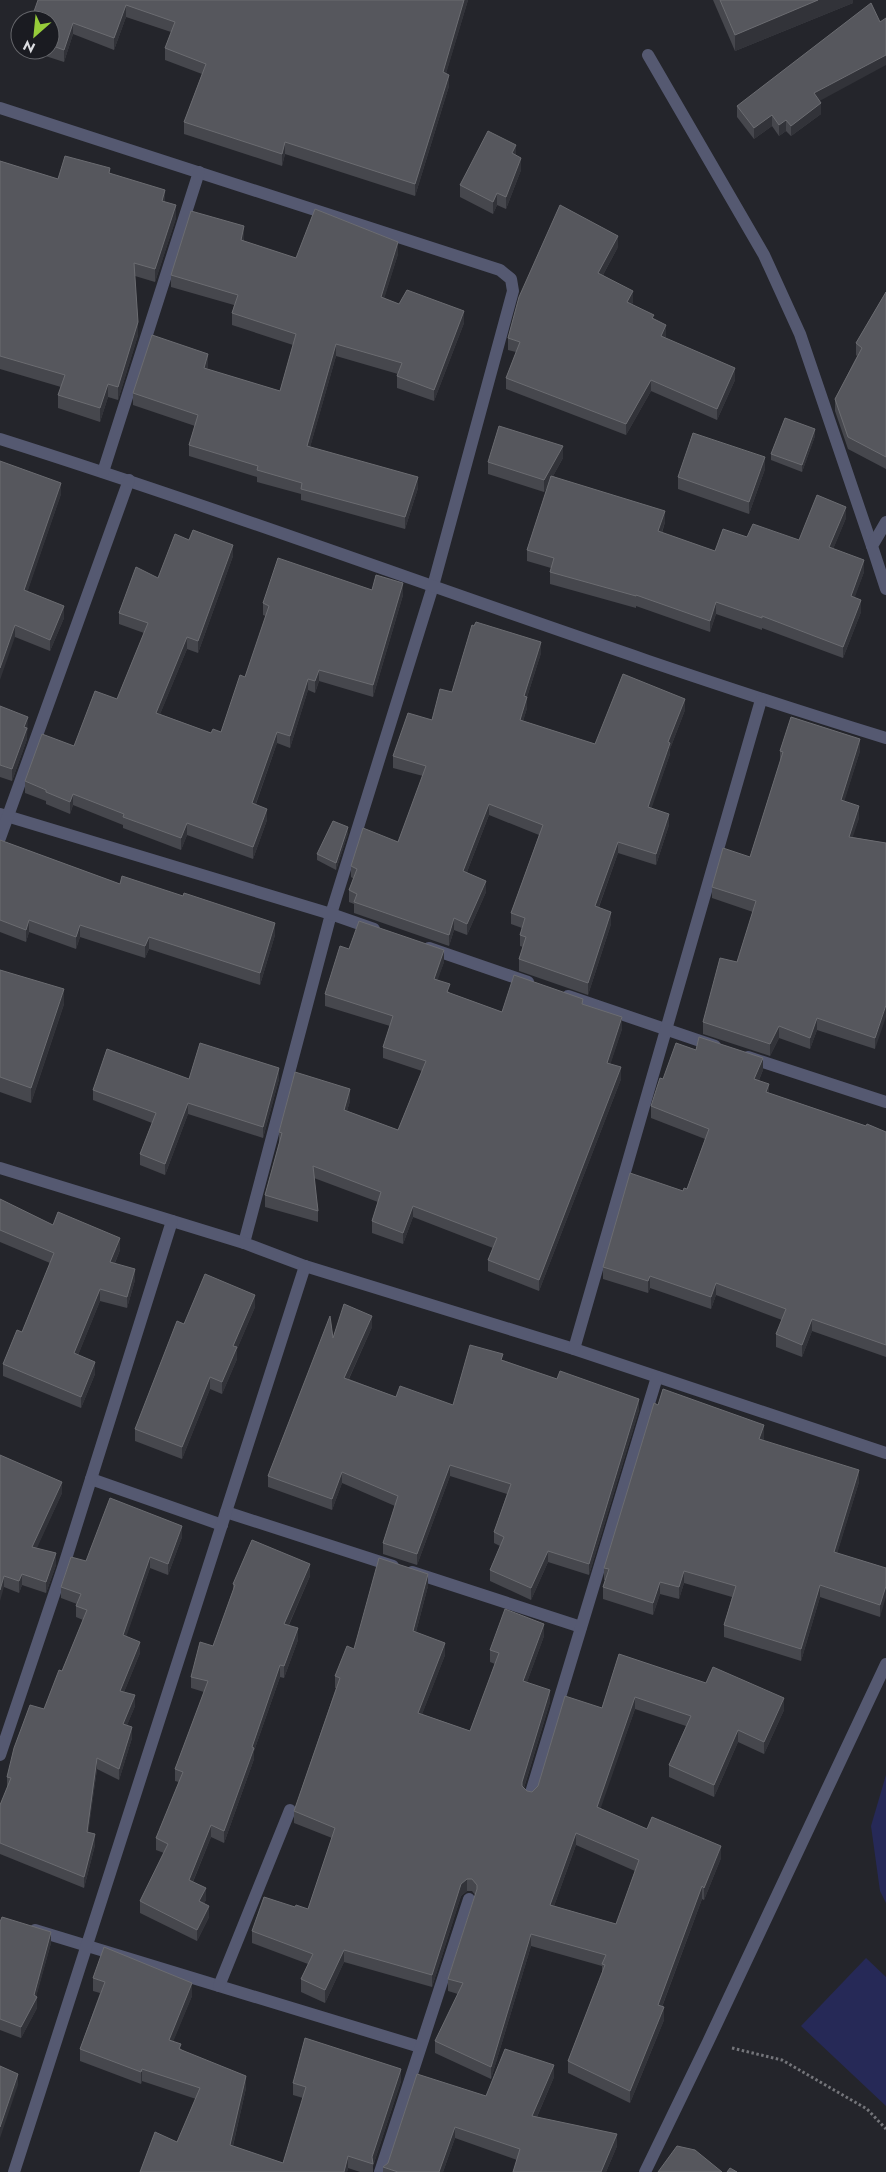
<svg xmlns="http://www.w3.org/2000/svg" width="886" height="2172" viewBox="0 0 886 2172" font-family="Jost,sans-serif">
	<rect width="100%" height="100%" fill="#24252b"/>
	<g fill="#262957">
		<path d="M886,1775V1903L880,1891L871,1826Z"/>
		<path d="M866,1958L886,1977V2106L801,2026Z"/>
	</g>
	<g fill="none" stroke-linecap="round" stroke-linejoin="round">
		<path stroke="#74757a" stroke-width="3" stroke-dasharray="2.5 2.5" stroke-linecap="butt" d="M732,2048L782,2060L867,2109L886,2129"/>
		<path stroke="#555971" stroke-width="12" d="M648,55L764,255L800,334L872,546"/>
		<g stroke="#555971" stroke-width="12">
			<path d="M0,108L500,270L511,279L513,291L433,586L331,914L244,1243"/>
			<path d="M0,439C297,533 588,647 886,738"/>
			<path d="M103,472L199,172"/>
			<path d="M886,522L872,546L886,589"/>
			<path d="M0,814L331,914L374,929"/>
			<path d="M0,838L129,480"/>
			<path d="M429,948L528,982"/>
			<path d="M568,996L715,1046"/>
			<path d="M748,1057L886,1102"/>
			<path d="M0,1168L244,1243L305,1266L574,1349L886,1453"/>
			<path d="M574,1349L761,700"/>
			<path d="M91,1479L222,1525"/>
			<path d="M226,1512L393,1566"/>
			<path d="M412,1572L581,1627"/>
			<path d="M0,1755L64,1565L172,1221"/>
			<path d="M530,1796L657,1377"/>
			<path d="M35,1930L420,2047"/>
			<path d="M219,1986L290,1810"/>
			<path d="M14,2172L305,1266"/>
			<path d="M380,2172L469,1899"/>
			<path d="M645,2172L708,2042L886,1664"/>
		</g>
	</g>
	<g fill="#46474d" fill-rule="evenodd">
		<path d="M38,0H468L446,73L449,86L415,196L285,154L282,166L184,134V122L202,74L165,60V48L171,32L126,17L114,50L73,34L64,62L27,50H50V20Z"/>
		<path d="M713,0H853V3L735,51Z"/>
		<path d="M820,101L821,114L791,136L786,131L779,136L772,126L754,139L737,117V106Z"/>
		<path d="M516,155L521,170L506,209L497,205L493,214L460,197V185Z"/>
		<path d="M0,161L58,179L110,173L165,202L176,218L155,282L135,276L138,335L118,400L108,397L100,422L58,408V395L61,387L0,369Z"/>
		<path d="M244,238V241L296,258L398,254L384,298L399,304L464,323L434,401L397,388V376L398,374L336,356L310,447L418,488L405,529L301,500V494L257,482V477L189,456V445L195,426L133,405V393L208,366L207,369L280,391L293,345L232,325V313L234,305L171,287V275Z"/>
		<path d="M618,247L603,275L633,302L632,304L654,319L666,336L665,338L735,380L717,420L651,391L626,435L506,389V378L516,352L508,350V338Z"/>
		<path d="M886,292V469L848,449L835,411V399L857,356L856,355V343Z"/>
		<path d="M815,436L802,472L771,460V454Z"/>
		<path d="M563,458L553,476L665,522L662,533L715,551L747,537L799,540L846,518L833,549L864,572L854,598L861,612L843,658L762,628V630L716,614L710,632L636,606V608L550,584V572L551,568L527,561V550L548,485L544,492L488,474V462Z"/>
		<path d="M0,461L61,494L27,592L64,618L50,651L15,637Z"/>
		<path d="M765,469L749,514L678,489V477Z"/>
		<path d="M189,540L233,556L198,653L187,649L160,714L211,733L221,732L245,677L266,616L263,615V603L372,590L403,595L373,697L319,681L315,693L308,690L290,748L277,743L256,804L267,820L253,859L187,835L181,850L123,828V825L73,805L70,814L46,804V801L25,793V781L74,746L117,699L144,633L119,624V613L158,578Z"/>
		<path d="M541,653L527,697V708L523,721L595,744L685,710L670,749V754L651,808L669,825L656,865L618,853L599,907L611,924L588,995L519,971V959L523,947L520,946V935L522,928L511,924V913L539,835L489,815L467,872L486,892L467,935L454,930L449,946L354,913V904L349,902V890L354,879L351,877V866L398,842L423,776L393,768V756L432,720L452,692Z"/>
		<path d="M0,706L28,728L27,731V739L12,781L0,777Z"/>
		<path d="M780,751H860L844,801L859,818L852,837L886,843L875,1049L817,1030L810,1049L779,1038L770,1056L703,1034V1022L737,962L753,912L712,898V887L750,857L780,762Z"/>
		<path d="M348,833L336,870L317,860V854Z"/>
		<path d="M0,840L120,884L275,935L260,985L149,949L145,958L80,937L76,949L29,932L26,942L0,932Z"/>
		<path d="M349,949L444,962L437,980L450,993L502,1012L583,1004L622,1029L610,1064L621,1079L539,1291L488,1271V1260L493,1248L413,1217L403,1244L372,1233V1221L378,1202L314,1178L318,1211V1222L265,1207V1195L280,1143H279V1132L350,1101L347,1111L398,1130L422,1071L383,1058V1047L390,1026L325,1006V994Z"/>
		<path d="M0,970L64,1004L31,1103L0,1092Z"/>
		<path d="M696,1050L763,1070L759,1080L769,1093L866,1126L886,1132V1357L812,1331L802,1357L776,1347V1334L782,1320L716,1295L711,1309L650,1288L648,1293L603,1279V1267L683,1191L687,1189L705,1139L651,1118V1106L663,1079Z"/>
		<path d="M189,1079H279L263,1138L188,1114L165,1175L140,1165V1154L152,1123L93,1100V1090Z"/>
		<path d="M0,1199L53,1225L120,1250L115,1263L135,1280L127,1308L100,1301L78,1355L95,1374L81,1408L3,1376V1364L22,1332L50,1263L0,1242Z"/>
		<path d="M255,1307L237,1349V1359L222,1394L210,1389L182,1459L135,1441V1429L184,1324Z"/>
		<path d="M372,1327L349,1379L396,1397L453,1405L503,1360L639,1410L589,1575L548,1562L531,1600L490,1581V1570L500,1546L494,1543V1532L507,1494L450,1476L417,1565L383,1554V1543L395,1506L342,1483L332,1510L268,1487V1476L333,1338Z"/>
		<path d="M764,1437L763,1441L859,1482L837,1553L886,1568L880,1617L820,1597L801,1661L724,1637V1625L732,1597L684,1583L679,1599L660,1594L653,1615L603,1599V1587L605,1580H604V1568Z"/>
		<path d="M0,1455L62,1493L36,1549L56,1565L46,1593L22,1585L19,1593L4,1587Z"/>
		<path d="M182,1537L168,1575L150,1568L126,1636L140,1653L124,1692L135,1706L127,1725L132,1738L119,1780L97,1769L88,1832L95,1845L84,1888L0,1854V1805L7,1788V1777L44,1709L62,1671L83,1620L76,1617V1606L77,1604L61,1598V1587L86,1561Z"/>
		<path d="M310,1576L289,1625L298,1640L284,1678L280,1677L254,1751V1759L224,1843L211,1837L193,1882L206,1900L204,1903L209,1917L197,1941L140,1913V1901L164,1853L156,1850V1838L179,1782L175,1781V1769L204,1692L191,1688V1677L213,1646L233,1590V1584Z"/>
		<path d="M428,1586L416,1632L445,1655L422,1714L470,1731L495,1664L490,1662V1650L544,1636L527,1682L550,1702L524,1788L527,1791L532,1792L538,1786L602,1708L619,1654L784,1710L764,1754L738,1742L714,1797L669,1777V1765L686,1726L635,1709L600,1808L647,1829L721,1858L704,1900L702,1899L662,2007L664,2020L630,2103L568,2073V2061L602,1973V1966L531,1946L491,2079L435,2053V2041L458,1994L448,1991V1979L475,1895L472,1891H467L461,1896L432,1987L344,1962L325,2003L301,1992V1979L308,1964L252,1943V1931L295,1907L308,1909L332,1838L294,1823V1811L336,1688H335V1676L354,1649ZM576,1845L635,1871L616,1924L554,1906Z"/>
		<path d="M0,1922L51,1943L36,1996L37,2008L21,2038L0,2030Z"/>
		<path d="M93,1978L192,1996L173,2041L181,2049L246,2088L233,2146L283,2163L303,2098L293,2095V2083L401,2081L373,2166V2172H360L348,2168L347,2172H140L177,2142L196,2099L142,2081L141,2084L80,2061V2049L100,1993L93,1991Z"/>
		<path d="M554,2077L537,2117L617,2146L606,2172H513L517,2160L455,2138L443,2172H383V2167L486,2096Z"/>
	</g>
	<g fill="#323339">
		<path d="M464,0H468L443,84V72Z"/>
		<path d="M818,0H853V3L735,51V35Z"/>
		<path d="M126,5V17L114,50V38Z"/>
		<path d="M73,23V34L64,62V50Z"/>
		<path d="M886,55V65L814,104V93Z"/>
		<path d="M449,75V86L415,196V184Z"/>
		<path d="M821,103V114L791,136V126Z"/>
		<path d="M772,115V126L754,139V128Z"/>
		<path d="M786,120V131L779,136V125Z"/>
		<path d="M285,142V154L282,166V154Z"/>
		<path d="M516,145V157L512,153Z"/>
		<path d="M521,158V170L506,209V197Z"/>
		<path d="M165,190V203L162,201Z"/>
		<path d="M497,193V205L493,214V202Z"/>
		<path d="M176,205V218L155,282V269Z"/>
		<path d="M244,226V238L241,251V240Z"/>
		<path d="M618,236V247L598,284V273Z"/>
		<path d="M398,242V254L381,309V297Z"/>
		<path d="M633,291V302L627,313V302Z"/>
		<path d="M464,311V323L434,401V390Z"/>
		<path d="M138,322V335L118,400V387Z"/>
		<path d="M666,325V336L661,347V336Z"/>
		<path d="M336,344V356L307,458V446Z"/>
		<path d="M208,354V366L204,379V368Z"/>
		<path d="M735,368V380L717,420V409Z"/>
		<path d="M651,380V391L626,435V424Z"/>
		<path d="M108,384V397L100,422V408Z"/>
		<path d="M815,429V436L802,472V465Z"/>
		<path d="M563,446V458L544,492V480Z"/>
		<path d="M765,457V469L749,514V502Z"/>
		<path d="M418,477V488L405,529V517Z"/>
		<path d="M61,483V494L24,602V590Z"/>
		<path d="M846,507V518L829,559V547Z"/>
		<path d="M665,511V522L658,543V531Z"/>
		<path d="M233,545V556L198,653V641Z"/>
		<path d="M864,560V572L851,608V596Z"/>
		<path d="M403,583V595L373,697V685Z"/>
		<path d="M861,600V612L843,658V647Z"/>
		<path d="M716,602V614L710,632V621Z"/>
		<path d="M64,606V618L50,651V640Z"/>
		<path d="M15,625V637L0,680V668Z"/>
		<path d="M187,637V649L156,724V713Z"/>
		<path d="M541,642V653L527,697V708L520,731V720L524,696Z"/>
		<path d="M319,670V681L315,693V681Z"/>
		<path d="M308,679V690L290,748V736Z"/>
		<path d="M685,699V710L670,749V754L648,819V807L668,742Z"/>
		<path d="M28,717L27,739L12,781V769L24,727Z"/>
		<path d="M277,732V743L252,814V803Z"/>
		<path d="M860,739V751L841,812V800Z"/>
		<path d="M73,794V805L70,814V802Z"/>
		<path d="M489,804V815L463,882V871Z"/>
		<path d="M859,806V818L849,849V837Z"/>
		<path d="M267,809V820L253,859V847Z"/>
		<path d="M669,814V825L656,865V854Z"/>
		<path d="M187,823V835L181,850V838Z"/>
		<path d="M348,827V833L336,870V863Z"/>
		<path d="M618,842V853L595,917V906Z"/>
		<path d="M486,881V892L467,935V924Z"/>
		<path d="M611,912V924L588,995V983Z"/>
		<path d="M454,918V930L449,946V935Z"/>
		<path d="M29,920V932L26,942V930Z"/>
		<path d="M275,923V935L260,985V973Z"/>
		<path d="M80,925V937L76,949V937Z"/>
		<path d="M149,937V949L145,958V946Z"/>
		<path d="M444,950V962L434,991V979Z"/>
		<path d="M64,989V1004L31,1103V1088Z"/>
		<path d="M886,1005V1017L875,1049V1038Z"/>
		<path d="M622,1017V1029L607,1075V1063Z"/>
		<path d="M817,1018V1030L810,1049V1038Z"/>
		<path d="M779,1026V1038L770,1056V1044Z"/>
		<path d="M763,1058V1070L754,1091V1079Z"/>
		<path d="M621,1067V1079L539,1291V1280Z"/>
		<path d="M279,1068V1079L263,1138V1127Z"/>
		<path d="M769,1084V1096L766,1092Z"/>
		<path d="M350,1089V1101L344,1121V1110Z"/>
		<path d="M188,1103V1114L165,1175V1164Z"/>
		<path d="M413,1206V1217L403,1244V1233Z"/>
		<path d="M120,1238V1250L110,1274V1262Z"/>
		<path d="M135,1269V1280L127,1308V1297Z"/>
		<path d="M650,1276V1288L648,1293V1281Z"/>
		<path d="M716,1283V1295L711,1309V1297Z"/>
		<path d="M100,1289V1301L74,1365V1353Z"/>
		<path d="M255,1295V1307L237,1349V1359L222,1394V1382L233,1346Z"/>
		<path d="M372,1316V1327L344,1389V1378Z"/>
		<path d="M812,1319V1331L802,1357V1345Z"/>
		<path d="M95,1362V1374L81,1408V1397Z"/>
		<path d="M210,1377V1389L182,1459V1447Z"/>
		<path d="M639,1399V1410L589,1575V1564Z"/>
		<path d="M764,1425V1437L759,1451V1439Z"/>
		<path d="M450,1465V1476L417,1565V1554Z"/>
		<path d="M859,1470V1482L834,1564V1552Z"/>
		<path d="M342,1472V1483L332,1510V1499Z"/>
		<path d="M62,1482V1493L32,1559V1547Z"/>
		<path d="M182,1526V1537L168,1575V1564Z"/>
		<path d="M548,1551V1562L531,1600V1588Z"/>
		<path d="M56,1553V1565L46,1593V1582Z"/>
		<path d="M150,1557V1568L123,1646V1635Z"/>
		<path d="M310,1564V1576L284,1635V1624Z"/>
		<path d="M684,1571V1583L679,1599V1587Z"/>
		<path d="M22,1574V1585L19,1593V1581Z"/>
		<path d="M428,1574V1586L413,1643V1631Z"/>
		<path d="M4,1576V1587L0,1601V1590Z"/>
		<path d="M660,1582V1594L653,1615V1603Z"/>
		<path d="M820,1585V1597L801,1661V1649Z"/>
		<path d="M886,1586V1597L880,1617V1605Z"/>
		<path d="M544,1624V1636L523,1693V1681Z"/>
		<path d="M298,1628V1640L284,1678V1666Z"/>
		<path d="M140,1642V1653L120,1702V1691Z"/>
		<path d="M445,1643V1655L418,1725V1713Z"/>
		<path d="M280,1665V1677L254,1751V1759L224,1843V1831L252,1747Z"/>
		<path d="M550,1690V1702L522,1794V1782Z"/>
		<path d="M135,1695V1706L123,1735V1724Z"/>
		<path d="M635,1697V1709L597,1819V1807Z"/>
		<path d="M784,1698V1710L764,1754V1742Z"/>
		<path d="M132,1727V1738L119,1780V1769Z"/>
		<path d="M738,1730V1742L714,1797V1785Z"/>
		<path d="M97,1758V1769L87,1843V1832Z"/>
		<path d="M211,1825V1837L189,1891V1880Z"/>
		<path d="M576,1833V1845L550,1917V1905Z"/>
		<path d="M95,1834V1845L84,1888V1877Z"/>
		<path d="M721,1846V1858L704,1900V1888Z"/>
		<path d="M467,1879V1891L461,1896L432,1987V1975L461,1884Z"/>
		<path d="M702,1886V1899L658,2017V2005Z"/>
		<path d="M206,1888V1900L199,1912V1901Z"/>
		<path d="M209,1906V1917L197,1941V1930Z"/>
		<path d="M51,1932V1943L35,2001L37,1997V2008L21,2038V2027L34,1995Z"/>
		<path d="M531,1934V1946L491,2079V2067Z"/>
		<path d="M344,1950V1962L325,2003V1990Z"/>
		<path d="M192,1983V1996L169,2052V2040Z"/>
		<path d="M664,2007V2020L630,2103V2091Z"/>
		<path d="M554,2065V2077L532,2128V2116Z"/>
		<path d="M142,2069V2081L141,2084V2072Z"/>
		<path d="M401,2069V2081L373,2166L372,2157Z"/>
		<path d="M18,2074V2085L0,2138V2127Z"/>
		<path d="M246,2076V2088L230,2158V2145Z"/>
		<path d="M455,2127V2138L443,2172H439Z"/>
		<path d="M617,2134V2146L606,2172H601Z"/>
		<path d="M348,2156V2168L347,2172H344Z"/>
	</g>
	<g fill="#56575d" stroke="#6b6c71" fill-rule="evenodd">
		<path d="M38,0H464L443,72L449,75L415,184L285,142L282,154L184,122L206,64L165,48L175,22L126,5L114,38L73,23L64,50L50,45V20H31Z"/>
		<path d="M720,0H818L735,35Z"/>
		<path d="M871,3L880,22L886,18V55L814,93L821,103L791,126L786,120L779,125L772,115L754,128L737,106Z"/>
		<path d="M488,131L516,145L512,153L521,158L506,197L497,193L493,202L460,185Z"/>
		<path d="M65,156L110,168L109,173L165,190L162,201L176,205L155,269L134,263L138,322L118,387L108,384L100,408L58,395L65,375L0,356V161L58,179Z"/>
		<path d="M560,205L618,236L598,273L633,291L627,302L654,315L652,318L666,325L661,336L735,368L717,409L651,380L626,424L506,378L520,342L508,338L519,297Z"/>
		<path d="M315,209L398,242L381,297L399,304L407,290L464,311L434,390L397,376L402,363L336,344L307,446L418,477L405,517L301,489L302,483L257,470L258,466L189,445L198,415L133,393L152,335L208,354L204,368L280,391L296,334L232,313L238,295L171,275L191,211L244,226L241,240L296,258Z"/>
		<path d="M886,292V457L848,437L835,399L862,348L856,343Z"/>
		<path d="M785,418L815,429L802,465L771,454Z"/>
		<path d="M499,426L563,446L544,480L488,462Z"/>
		<path d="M693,433L765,457L749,502L678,477Z"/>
		<path d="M0,461L61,483L24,590L64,606L50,640L15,625L0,668Z"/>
		<path d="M551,476L665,511L658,531L715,551L723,529L747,537L753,524L799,540L817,495L846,507L829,547L864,560L851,596L861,600L843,647L762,616V618L716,602L710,621L636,595V596L550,572L554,558L527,550Z"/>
		<path d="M193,530L233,545L198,641L187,637L156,713L211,733L213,729L221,732L240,675L245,677L269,606L263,603L278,558L372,590L376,575L403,583L373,685L319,670L315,681L308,679L290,736L277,732L252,803L267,809L253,847L187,823L181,838L123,817L124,814L73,794L70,802L46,792V790L25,781L42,734L74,746L95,691L117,699L148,623L119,613L136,567L158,578L175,534L189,540Z"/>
		<path d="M476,622L541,642L524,696L527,697L520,720L595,744L623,674L685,699L668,742L670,743L648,807L669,814L656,854L618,842L595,906L611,912L588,983L519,959L526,937L520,935L525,918L511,913L543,825L489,804L463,871L486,881L467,924L454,918L449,935L354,902L357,894L349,890L357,869L351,866L363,828L398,842L426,766L393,756L408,713L432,720L440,689L452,692L472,625L474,626Z"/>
		<path d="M0,706L28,717L24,727L27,728L12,769L0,765Z"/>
		<path d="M791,717L860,739L841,800L859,806L849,837L886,843V1005L875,1038L817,1018L810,1038L779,1026L770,1044L703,1022L720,958L737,962L756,901L712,887L723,848L750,857L783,752L780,751Z"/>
		<path d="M333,821L348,827L336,863L317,854Z"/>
		<path d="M0,840L120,884L122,876L183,896L184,893L275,923L260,973L149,937L145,946L80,925L76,937L29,920L26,930L0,920Z"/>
		<path d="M359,921L444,950L434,979L450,984L447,992L502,1012L514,975L583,999L582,1004L622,1017L607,1063L621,1067L539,1280L488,1260L497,1238L413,1206L403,1233L372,1221L381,1192L313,1166L318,1211L265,1195L282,1133L279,1132L295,1072L350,1089L344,1110L398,1130L426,1061L383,1047L393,1016L325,994L340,946L349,949Z"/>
		<path d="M0,970L64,989L31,1088L0,1077Z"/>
		<path d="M699,1037L763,1058L754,1079L769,1084L766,1092L866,1126L867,1124L886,1132V1345L812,1319L802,1345L776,1334L786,1309L716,1283L711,1297L650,1276L648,1281L603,1267L630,1173L683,1191L684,1188L687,1189L709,1129L651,1106L660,1078L663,1079L676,1043L696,1050Z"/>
		<path d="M200,1043L279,1068L263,1127L188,1103L165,1164L140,1154L156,1113L93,1090L107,1049L189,1079Z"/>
		<path d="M0,1199L53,1225L58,1212L120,1238L110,1262L135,1269L127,1297L100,1289L74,1353L95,1362L81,1397L3,1364L17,1330L22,1332L54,1253L0,1230Z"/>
		<path d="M205,1274L255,1295L233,1346L237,1347L222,1382L210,1377L182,1447L135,1429L177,1321L184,1324Z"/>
		<path d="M344,1304L372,1316L344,1378L396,1397L400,1386L453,1405L470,1345L503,1354L501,1360L557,1379L560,1371L639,1399L589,1564L548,1551L531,1588L490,1570L504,1537L494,1532L511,1484L450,1465L417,1554L383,1543L398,1496L342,1472L332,1499L268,1476L330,1316L333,1338Z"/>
		<path d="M663,1389L764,1425L759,1439L859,1470L834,1552L886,1568V1586L880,1605L820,1585L801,1649L724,1625L736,1586L684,1571L679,1587L660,1582L653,1603L603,1587L609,1569L604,1568L654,1403L658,1405Z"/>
		<path d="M0,1455L62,1482L32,1547L56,1553L46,1582L22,1574L19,1581L4,1576L0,1590Z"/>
		<path d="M110,1498L182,1526L168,1564L150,1557L123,1635L140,1642L120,1691L135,1695L123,1724L132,1727L119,1769L97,1758L87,1832L95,1834L84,1877L0,1843V1805L11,1778L7,1777L14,1748L30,1705L44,1709L59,1670L62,1671L87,1610L76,1606L81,1594L61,1587L71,1557L86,1561Z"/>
		<path d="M252,1540L310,1564L284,1624L298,1628L284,1666L280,1665L252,1747L254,1748L224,1831L211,1825L189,1880L206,1888L199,1901L209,1906L197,1930L140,1901L168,1844L156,1838L183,1772L175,1769L208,1681L191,1677L200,1642L213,1646L235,1585L233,1584Z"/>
		<path d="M379,1558L428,1574L413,1631L445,1643L418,1713L470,1731L499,1653L490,1650L505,1609L544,1624L523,1681L550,1690L522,1782V1786L527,1791L532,1792L538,1786L565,1696L602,1708L619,1654L706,1683L713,1667L784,1698L764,1742L738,1730L714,1785L669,1765L691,1716L635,1697L597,1807L647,1829L652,1817L721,1846L704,1888L702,1886L658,2005L664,2007L630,2091L568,2061L605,1965L602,1964L606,1955L531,1934L491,2067L435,2041L463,1983L448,1979L477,1889V1885L472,1879H467L461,1884L432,1975L344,1950L325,1990L301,1979L313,1954L252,1931L264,1897L295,1907L296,1905L308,1909L335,1828L294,1811L340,1678L335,1676L347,1646L354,1649ZM576,1833L639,1860L616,1924L550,1905Z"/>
		<path d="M2,1917L51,1932L34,1995L37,1997L21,2027L0,2019V1922Z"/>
		<path d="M104,1947L192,1983L169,2040L181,2044L179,2049L246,2076L230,2145L283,2163L306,2087L293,2083L305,2038L401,2069L372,2157L373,2164L348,2156L344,2172H140L155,2132L177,2142L200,2088L142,2069L141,2072L80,2049L105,1982L93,1978Z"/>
		<path d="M505,2049L554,2065L532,2116L617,2134L601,2172H513L520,2149L455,2127L439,2172H398L383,2167L388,2163L417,2074L486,2096Z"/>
		<path d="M0,2066L18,2074L0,2127Z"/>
		<path d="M677,2146L695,2150L722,2172H658Z"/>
		<path d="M730,2168L737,2172H727Z"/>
	</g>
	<g transform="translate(35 35) rotate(207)"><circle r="24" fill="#1a1b21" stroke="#67686d"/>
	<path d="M0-4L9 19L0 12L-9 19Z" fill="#96cc3a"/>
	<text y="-8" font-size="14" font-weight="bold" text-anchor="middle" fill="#dbdce0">N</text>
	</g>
</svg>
